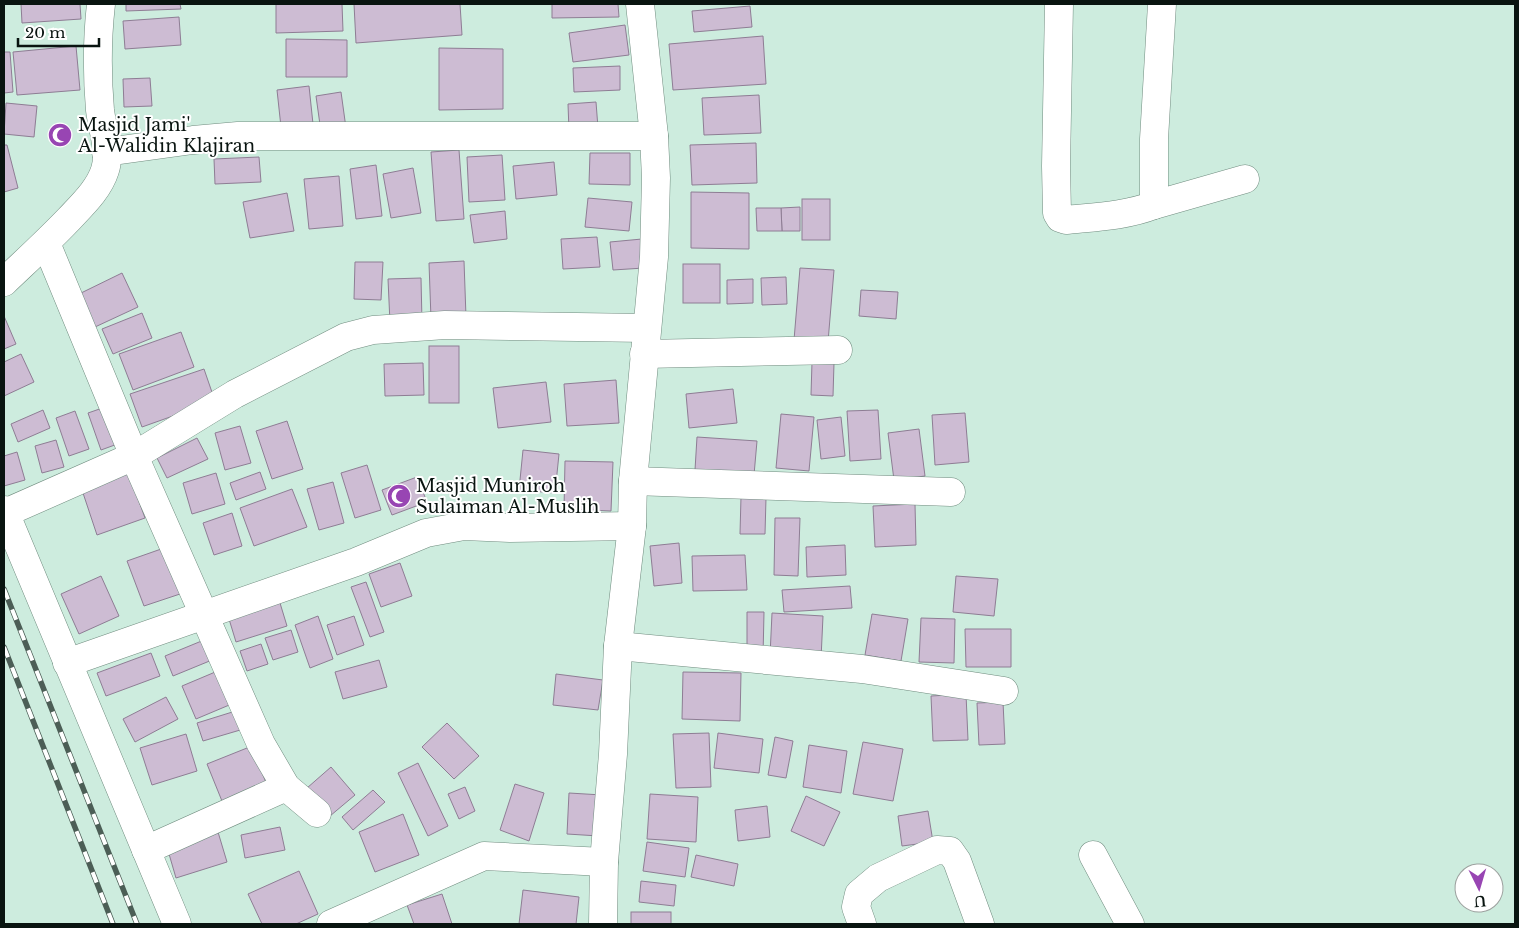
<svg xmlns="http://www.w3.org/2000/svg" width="1519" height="928" viewBox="0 0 1519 928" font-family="'Libre Baskerville',serif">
	<rect width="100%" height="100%" fill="#cdecde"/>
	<g fill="#cdbcd3" stroke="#8e7d94">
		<path d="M21,4H80L81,19L22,23Z"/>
		<path d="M126,4H180L181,9L126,11Z"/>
		<path d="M276,4H342L343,31L276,33Z"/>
		<path d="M354,4H460L462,35L356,43Z"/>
		<path d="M552,4H618L619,17L552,18Z"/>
		<path d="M750,6L752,27L694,32L692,11Z"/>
		<path d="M179,17L181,45L125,49L123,21Z"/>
		<path d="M625,25L629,55L573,62L569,33Z"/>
		<path d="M763,36L766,84L673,90L669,44Z"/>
		<path d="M286,39L347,40V77H286Z"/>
		<path d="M76,46L80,90L17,95L13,52Z"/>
		<path d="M439,48L503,49V109L439,110Z"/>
		<path d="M4,52H10L13,92L4,93Z"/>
		<path d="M620,66V90L574,92L573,68Z"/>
		<path d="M150,78L152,106L124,107L123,79Z"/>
		<path d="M309,86L313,124L281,127L277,90Z"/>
		<path d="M341,92L346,128L321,132L316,96Z"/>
		<path d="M759,95L761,133L704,135L702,98Z"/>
		<path d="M596,102L598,128L569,131L568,104Z"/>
		<path d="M6,103L37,106L34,137L4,134Z"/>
		<path d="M756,143L757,183L692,185L690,145Z"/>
		<path d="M4,145H7L18,188L4,192Z"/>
		<path d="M459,150L464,219L436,221L431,152Z"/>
		<path d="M590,153H630V185L589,184Z"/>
		<path d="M502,155L505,200L469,202L467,157Z"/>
		<path d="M259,157L261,182L215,184L214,159Z"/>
		<path d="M554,162L557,195L516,199L513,166Z"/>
		<path d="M376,165L382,216L356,219L350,169Z"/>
		<path d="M413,168L421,213L391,218L383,174Z"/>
		<path d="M339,176L343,226L309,229L304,179Z"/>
		<path d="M691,192L749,193V249L691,248Z"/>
		<path d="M287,193L294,231L250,238L243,202Z"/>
		<path d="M588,198L632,202L629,231L585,227Z"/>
		<rect x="802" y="199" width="28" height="41"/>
		<path d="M800,207V231H782L781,208Z"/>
		<path d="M756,208H781L782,231H757Z"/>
		<path d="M505,211L507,239L474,243L470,215Z"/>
		<path d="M597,237L600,267L563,269L561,239Z"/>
		<path d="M642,239L644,268L613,270L610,242Z"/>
		<path d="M464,261L466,317L431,319L429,263Z"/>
		<path d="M355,262H383L381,300L354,299Z"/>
		<rect x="683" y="264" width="37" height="39"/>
		<path d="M800,268L834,270L828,342L794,340Z"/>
		<path d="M122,273L138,307L95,327L79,294Z"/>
		<path d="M786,277L787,304L762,305L761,278Z"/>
		<path d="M421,278L422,322L390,323L388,279Z"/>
		<path d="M753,279V303L727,304V280Z"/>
		<path d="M861,290L898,292L896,319L859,316Z"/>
		<path d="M142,313L152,338L113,354L102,329Z"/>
		<path d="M4,316L16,344L4,349Z"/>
		<path d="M181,332L194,367L133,390L119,354Z"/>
		<rect x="429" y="346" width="30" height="57"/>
		<path d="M21,354L34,382L4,396V362Z"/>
		<path d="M812,362L834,363L833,396L811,395Z"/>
		<path d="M423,363L424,395L385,396L384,364Z"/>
		<path d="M204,369L215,401L142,427L130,394Z"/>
		<path d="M616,380L619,423L567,426L564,384Z"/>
		<path d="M546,382L551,422L498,428L493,388Z"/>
		<path d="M733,389L737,423L689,428L686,394Z"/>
		<path d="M111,405L123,442L101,450L88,413Z"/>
		<path d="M43,410L50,428L18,442L11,424Z"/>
		<path d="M878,410L881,459L850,461L847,411Z"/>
		<path d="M75,411L89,449L69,456L56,418Z"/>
		<path d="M965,413L969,462L935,465L932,415Z"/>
		<path d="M781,414L814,417L809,471L776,468Z"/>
		<path d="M841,417L845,456L821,459L817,420Z"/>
		<path d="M287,421L303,469L272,479L256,431Z"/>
		<path d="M240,426L251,463L225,470L215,433Z"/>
		<path d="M919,429L925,476L894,480L888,433Z"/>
		<path d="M697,437L757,441L754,475L695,470Z"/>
		<path d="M197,438L208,459L167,478L157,458Z"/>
		<path d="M56,440L64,467L42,473L35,446Z"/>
		<path d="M523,450L559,454L555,493L519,490Z"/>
		<path d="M17,452L25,480L4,486V456Z"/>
		<path d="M565,461L613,462L611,511L564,509Z"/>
		<path d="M367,465L381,510L355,518L341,473Z"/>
		<path d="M127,468L145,518L97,535L80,484Z"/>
		<path d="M260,472L266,489L236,500L230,483Z"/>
		<path d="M216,473L225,504L192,514L183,483Z"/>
		<path d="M417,477L427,502L392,515L382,490Z"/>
		<path d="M333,482L344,523L319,530L307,489Z"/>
		<path d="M292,489L307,527L254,546L240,508Z"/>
		<path d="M741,497L766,498L765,534H740Z"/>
		<path d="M915,504L916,545L875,547L873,506Z"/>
		<path d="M232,513L242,546L214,555L203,523Z"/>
		<path d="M775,518H800L798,576L774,575Z"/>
		<path d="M679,543L682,583L654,586L650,546Z"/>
		<path d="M845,545L846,575L807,577L806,547Z"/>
		<path d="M164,548L180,594L144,606L127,561Z"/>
		<path d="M745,555L747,590L693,591L692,556Z"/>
		<path d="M400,563L412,596L381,607L369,574Z"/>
		<path d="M101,576L119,616L79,634L61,594Z"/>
		<path d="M956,576L998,579L994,616L953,612Z"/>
		<path d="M366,582L384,632L370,637L351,587Z"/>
		<path d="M850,586L852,608L784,612L782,590Z"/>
		<path d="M280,603L287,626L236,642L229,619Z"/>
		<path d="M747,612H764L763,657L747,656Z"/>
		<path d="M772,613L823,616L821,659L770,656Z"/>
		<path d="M872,614L908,619L901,661L865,655Z"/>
		<path d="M318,616L333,659L310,668L295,625Z"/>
		<path d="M354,616L364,645L337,655L327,625Z"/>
		<path d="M921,618L955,619L954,663L919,662Z"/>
		<path d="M965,629H1011V667H966Z"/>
		<path d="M291,630L298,652L273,660L265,638Z"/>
		<path d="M204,640L212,660L173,676L165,656Z"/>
		<path d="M261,644L268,664L247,671L240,651Z"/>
		<path d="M151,653L160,676L106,696L97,673Z"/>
		<path d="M379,660L387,687L343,699L335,672Z"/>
		<path d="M220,670L234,703L196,719L182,686Z"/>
		<path d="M683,672L741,673L740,721L682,719Z"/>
		<path d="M556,674L603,680L598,710L553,705Z"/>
		<path d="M966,694L968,740L933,741L931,696Z"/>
		<path d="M166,697L178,719L135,742L123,719Z"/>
		<path d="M1003,702L1005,744L979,745L977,703Z"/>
		<path d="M242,709L247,728L203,741L197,723Z"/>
		<path d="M447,723L479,756L454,779L422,747Z"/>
		<path d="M709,733L711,787L676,788L673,734Z"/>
		<path d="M718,733L763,739L759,773L714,768Z"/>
		<path d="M186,734L197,771L152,785L140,748Z"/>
		<path d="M775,737L793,741L786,778L768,775Z"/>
		<path d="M863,742L903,749L893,801L853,794Z"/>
		<path d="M809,745L847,751L841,793L803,787Z"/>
		<path d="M252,746L268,788L224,806L207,764Z"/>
		<path d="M418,763L448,826L428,836L398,773Z"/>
		<path d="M331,767L355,795L330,816L307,788Z"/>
		<path d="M515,784L544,793L529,841L500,830Z"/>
		<path d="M465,787L475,811L459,819L448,794Z"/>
		<path d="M373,790L385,802L353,830L342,817Z"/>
		<path d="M569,793L602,795L599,836L567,834Z"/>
		<path d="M650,794L698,797L696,842L647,839Z"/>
		<path d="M806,796L840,812L824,846L791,831Z"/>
		<path d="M767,806L770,837L738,841L735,810Z"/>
		<path d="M928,811L933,842L902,846L898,816Z"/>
		<path d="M403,814L419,855L375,872L359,832Z"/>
		<path d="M280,827L285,850L245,858L241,835Z"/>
		<path d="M218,832L227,862L176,878L167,847Z"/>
		<path d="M647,842L689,848L685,877L643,871Z"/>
		<path d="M696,855L738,864L734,886L691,877Z"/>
		<path d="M299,871L318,914L296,924H262L248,894Z"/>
		<path d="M641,881L676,885L674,906L639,902Z"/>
		<path d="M523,890L579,897L576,924H519Z"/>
		<path d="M442,894L452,924H414L407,905Z"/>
		<rect x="631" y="912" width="40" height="12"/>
	</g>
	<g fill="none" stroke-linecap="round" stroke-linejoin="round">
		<g stroke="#708c7f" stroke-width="29">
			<g id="street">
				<path d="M1059,4L1056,166L1057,213L1060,218L1066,220C1095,217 1126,216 1154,205V139L1162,4"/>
				<path d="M106,152L193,140L238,136H654"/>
				<path d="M1154,205L1245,179"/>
				<path d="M46,243L134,456L261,744L286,787L317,813"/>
				<path d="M4,282C26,261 48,241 69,219C83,204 99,189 105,170C111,152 102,128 100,110C97,75 97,39 101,4"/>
				<path d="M644,354L838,350"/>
				<path d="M633,481L951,492"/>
				<path d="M4,510L177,924"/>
				<path d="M5,513L134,456L235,394L346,337L373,330L445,325L646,328"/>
				<path d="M618,646L862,669L1004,691"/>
				<path d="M67,663L356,562L426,533L464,526L510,528L632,526"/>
				<path d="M146,850L286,787"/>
				<path d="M1093,855L1130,924"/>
				<path d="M331,924L484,856L604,862"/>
				<path d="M603,924L604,862L613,754L618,646L632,526L633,481L654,257L656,178L654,136L640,4"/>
				<path d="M862,924L856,907L859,894L878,878L937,850L950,851L957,861L980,924"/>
			</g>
		</g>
		<use href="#street" stroke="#fff" stroke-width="28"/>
		<g stroke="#4c5e56" stroke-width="5.5">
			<g id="rail">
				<path d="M4,589L137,924"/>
				<path d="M4,647L113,924"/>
			</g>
		</g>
		<use href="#rail" stroke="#fff" stroke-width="4" stroke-dasharray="11" stroke-linecap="butt"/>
	</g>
	<defs>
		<g id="mosque-disc" transform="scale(1.25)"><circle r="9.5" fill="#9845b3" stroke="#fff"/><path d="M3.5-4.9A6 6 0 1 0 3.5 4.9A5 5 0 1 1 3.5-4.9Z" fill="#fff"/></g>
	</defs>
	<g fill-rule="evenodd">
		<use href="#mosque-disc" x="60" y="135"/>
		<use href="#mosque-disc" x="399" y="496"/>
	</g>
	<g text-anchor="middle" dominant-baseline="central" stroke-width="4" stroke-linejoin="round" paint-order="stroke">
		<g font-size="18" fill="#091410" stroke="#fff" text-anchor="start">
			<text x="78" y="125">Masjid Jami'<tspan x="78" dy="21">Al-Walidin Klajiran</tspan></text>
			<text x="416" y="486">Masjid Muniroh<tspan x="416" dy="21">Sulaiman Al-Muslih</tspan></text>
		</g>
	</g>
	<rect width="1519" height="928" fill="none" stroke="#091410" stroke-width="10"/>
	<g transform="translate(1479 888) rotate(175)"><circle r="24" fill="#ffffff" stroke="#9da19f"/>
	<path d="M0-4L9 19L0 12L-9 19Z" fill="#9845b3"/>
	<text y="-8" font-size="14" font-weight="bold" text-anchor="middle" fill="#091410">U</text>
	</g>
	<path d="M18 38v8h81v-8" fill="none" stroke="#091410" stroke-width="2.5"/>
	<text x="25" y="38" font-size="15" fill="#091410" stroke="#ffffff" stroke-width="4" paint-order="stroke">20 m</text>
</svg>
